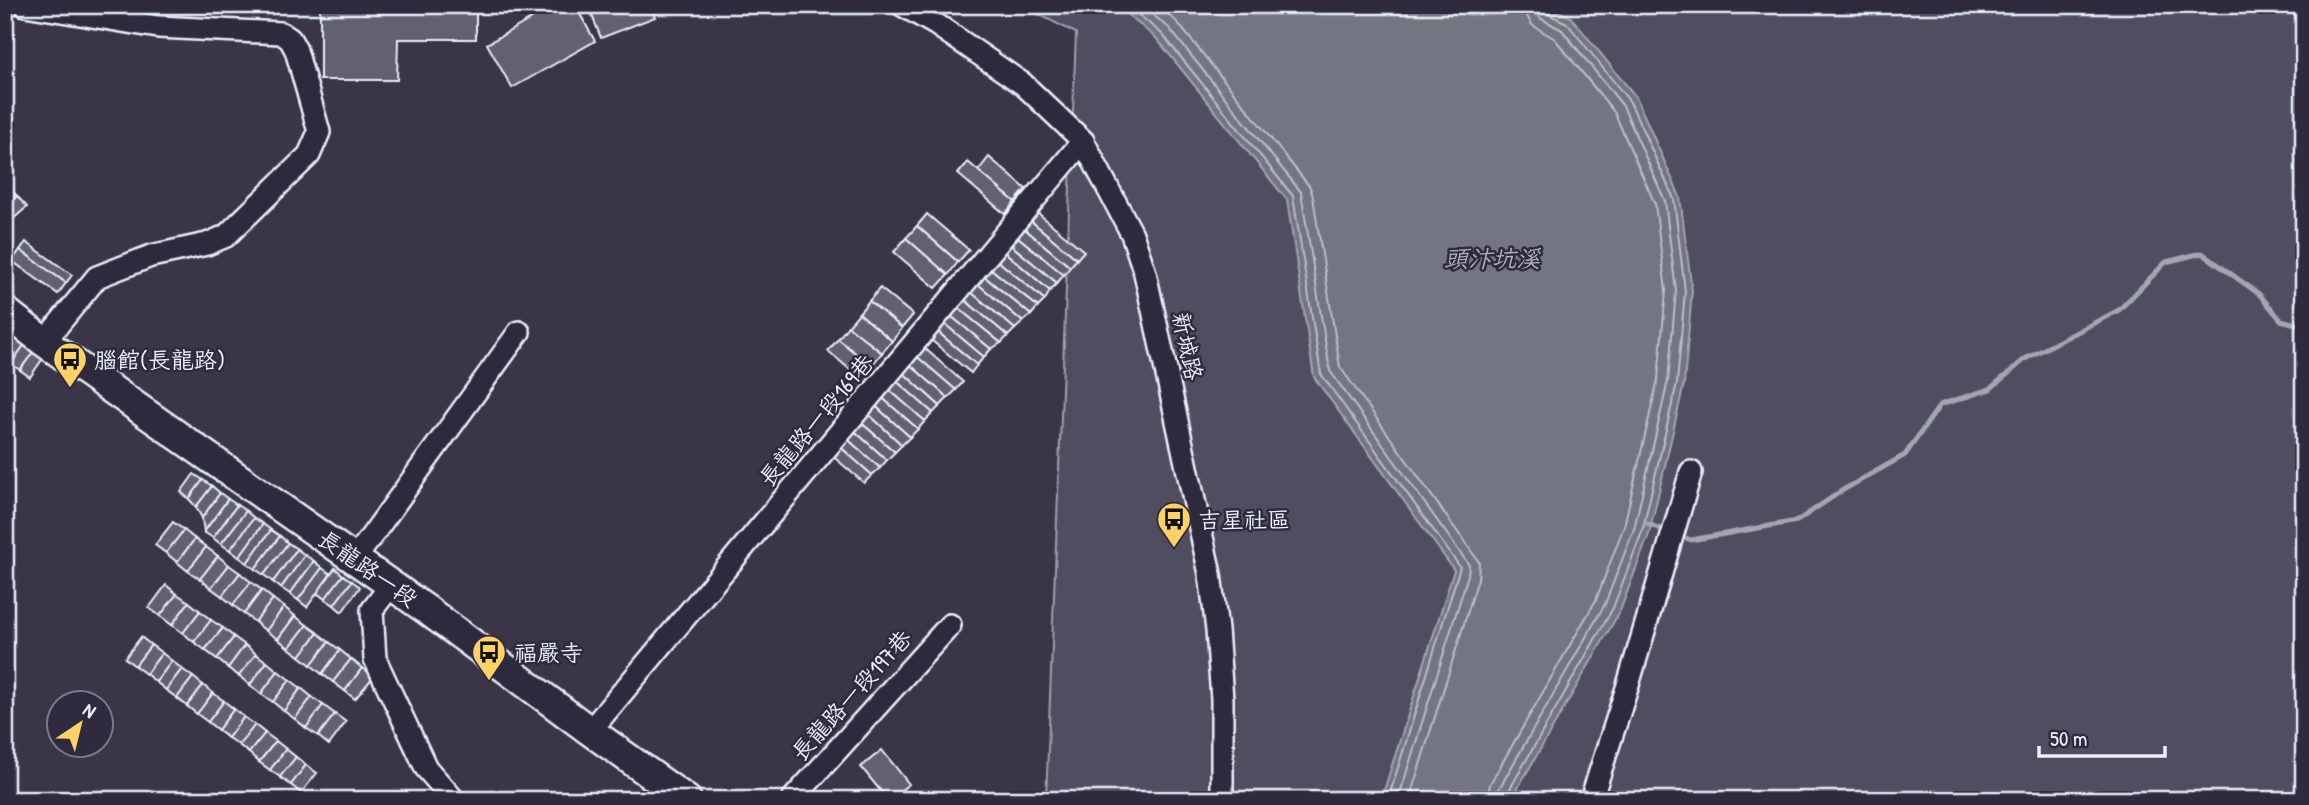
<svg xmlns="http://www.w3.org/2000/svg" width="2309" height="805" viewBox="0 0 2309 805" font-family="'Patrick Hand','LXGW WenKai TC',sans-serif">
	<rect width="100%" height="100%" fill="#3a3648"/>
	<filter id="ink" filterUnits="userSpaceOnUse"><feTurbulence type="fractalNoise" baseFrequency=".0143" numOctaves="2"/><feDisplacementMap in="SourceGraphic" scale="14" xChannelSelector="R" yChannelSelector="G"/><feConvolveMatrix kernelMatrix="1 2 1 2 8 2 1 2 1" color-interpolation-filters="sRGB"/></filter>
	<g filter="url(#ink)">
		<path fill="#504e5f" stroke="#9ca0ac" stroke-width="2" d="M1020,5H2304V800H1046L1076,33Z"/>
		<path fill="#737482" stroke="#a2a6b1" stroke-width="2" d="M1116,5H1545L1571,17L1636,97L1680,197L1692,291L1684,384L1649,534L1620,611L1511,800H1381L1454,570L1314,377L1287,200L1157,39Z"/>
		<g fill="none" stroke-linecap="round" stroke-linejoin="round">
			<g stroke="#b9bfc9" stroke-width="2">
				<path d="M1127,5L1162,34L1293,196L1321,374L1460,567L1388,800"/>
				<path d="M1141,5L1169,28L1301,192L1330,371L1469,565L1468,575L1398,800"/>
				<path d="M1157,5L1177,22L1310,187L1313,197L1340,367L1479,562L1478,579L1409,800"/>
				<path d="M1487,800L1490,784L1596,600L1624,526L1658,379L1666,291L1655,204L1614,112L1555,39L1532,25L1527,16L1525,5"/>
				<path d="M1497,800L1499,789L1605,604L1634,529L1668,381L1676,291L1665,201L1623,106L1562,30L1540,18L1536,5"/>
				<path d="M1506,800L1507,794L1613,608L1642,532L1677,383L1685,291L1674,199L1630,102L1567,23L1548,14L1545,5"/>
			</g>
			<g stroke="#a2a6b1" stroke-width="5">
				<path d="M1645,523L1669,532"/>
				<path d="M1678,535L1691,540L1797,521L1843,490L1905,455L1940,405L1990,389L2025,359L2119,310L2166,262L2202,253L2259,294L2281,320L2304,326"/>
			</g>
		</g>
		<g fill="#636171" stroke="#e8f1f8" stroke-width="2">
			<path d="M320,5H476V39H398L397,80H320Z"/>
			<path d="M556,5H575L595,41L512,88L487,44Z"/>
			<path d="M588,5H650L655,17L601,38Z"/>
			<path d="M989,157L1026,189L1015,202L978,171Z"/>
			<path d="M968,162L1015,202L1005,214L958,174Z"/>
			<path d="M9,187L17,196L5,207V190Z"/>
			<path d="M17,196L27,207L5,226V207Z"/>
			<path d="M1033,209L1084,251L1077,259L1026,217Z"/>
			<path d="M927,214L969,250L958,262L917,226Z"/>
			<path d="M1026,217L1077,259L1070,267L1020,225Z"/>
			<path d="M1020,225L1070,267L1064,275L1013,233Z"/>
			<path d="M917,226L958,262L948,275L906,238Z"/>
			<path d="M1013,233L1064,275L1057,283L1006,241Z"/>
			<path d="M906,238L948,275L936,288L894,252Z"/>
			<path d="M1006,241L1057,283L1050,291L1000,248Z"/>
			<path d="M26,242L72,275L66,283L20,250Z"/>
			<path d="M1000,248L1050,291L1045,300L993,257Z"/>
			<path d="M20,250L66,283L58,294L12,261Z"/>
			<path d="M993,257L1045,300L1038,307L986,265Z"/>
			<path d="M986,265L1038,307L1031,315L980,273Z"/>
			<path d="M980,273L1031,315L1023,322L973,280Z"/>
			<path d="M973,280L1023,322L1015,329L966,288Z"/>
			<path d="M880,288L913,315L902,328L869,301Z"/>
			<path d="M966,288L1015,329L1008,336L960,296Z"/>
			<path d="M960,296L1008,336L1001,343L953,304Z"/>
			<path d="M869,301L902,328L892,341L859,313Z"/>
			<path d="M953,304L1001,343L991,349L946,312Z"/>
			<path d="M946,312L991,349L984,357L940,320Z"/>
			<path d="M859,313L892,341L882,353L848,326Z"/>
			<path d="M940,320L984,357L977,365L933,328Z"/>
			<path d="M848,326L882,353L871,366L838,339Z"/>
			<path d="M933,328L977,365L971,373L926,336Z"/>
			<path d="M17,334L27,341L11,364L5,360V351Z"/>
			<path d="M838,339L871,366L860,378L828,351Z"/>
			<path d="M27,341L37,347L20,370L11,364Z"/>
			<path d="M921,345L963,382L956,390L914,354Z"/>
			<path d="M37,347L46,354L30,377L20,370Z"/>
			<path d="M914,354L956,390L948,398L907,362Z"/>
			<path d="M907,362L948,398L940,406L900,370Z"/>
			<path d="M900,370L940,406L933,413L893,378Z"/>
			<path d="M893,378L933,413L925,421L886,387Z"/>
			<path d="M886,387L925,421L918,429L879,395Z"/>
			<path d="M879,395L918,429L910,437L872,403Z"/>
			<path d="M872,403L910,437L902,445L865,411Z"/>
			<path d="M865,411L902,445L895,452L858,420Z"/>
			<path d="M858,420L895,452L887,460L851,428Z"/>
			<path d="M851,428L887,460L880,468L844,436Z"/>
			<path d="M844,436L880,468L872,475L837,444Z"/>
			<path d="M837,444L872,475L864,483L829,453Z"/>
			<path d="M194,474L203,480L189,499L181,492Z"/>
			<path d="M203,480L212,486L196,507L189,499Z"/>
			<path d="M212,486L220,493L202,518L196,507Z"/>
			<path d="M220,493L228,499L204,532L202,518Z"/>
			<path d="M228,499L237,505L213,538L204,532Z"/>
			<path d="M237,505L246,511L221,544L213,538Z"/>
			<path d="M246,511L254,518L230,550L221,544Z"/>
			<path d="M254,518L263,524L239,557L230,550Z"/>
			<path d="M173,522L184,530L166,553L155,545Z"/>
			<path d="M263,524L271,530L247,563L239,557Z"/>
			<path d="M184,530L195,539L177,562L166,553Z"/>
			<path d="M271,530L280,536L255,569L247,563Z"/>
			<path d="M280,536L288,543L264,575L255,569Z"/>
			<path d="M195,539L206,547L188,571L177,562Z"/>
			<path d="M288,543L297,549L273,582L264,575Z"/>
			<path d="M206,547L218,556L200,579L188,571Z"/>
			<path d="M297,549L305,555L281,588L273,582Z"/>
			<path d="M305,555L314,561L290,594L281,588Z"/>
			<path d="M218,556L229,565L211,588L200,579Z"/>
			<path d="M314,561L322,568L298,600L290,594Z"/>
			<path d="M229,565L240,573L222,596L211,588Z"/>
			<path d="M322,568L331,574L307,607L298,600Z"/>
			<path d="M335,568L343,575L325,599L317,593Z"/>
			<path d="M240,573L251,582L233,605L222,596Z"/>
			<path d="M343,575L352,581L334,605L325,599Z"/>
			<path d="M352,581L360,587L342,612L334,605Z"/>
			<path d="M251,582L262,590L244,614L233,605Z"/>
			<path d="M166,585L177,594L160,616L149,608Z"/>
			<path d="M262,590L273,599L255,622L244,614Z"/>
			<path d="M177,594L189,602L172,625L160,616Z"/>
			<path d="M273,599L284,607L266,631L255,622Z"/>
			<path d="M189,602L200,611L183,633L172,625Z"/>
			<path d="M284,607L295,616L278,639L266,631Z"/>
			<path d="M200,611L211,620L194,642L183,633Z"/>
			<path d="M295,616L307,625L289,648L278,639Z"/>
			<path d="M211,620L223,628L205,650L194,642Z"/>
			<path d="M307,625L318,633L300,656L289,648Z"/>
			<path d="M223,628L234,637L217,659L205,650Z"/>
			<path d="M318,633L329,642L311,665L300,656Z"/>
			<path d="M141,637L151,645L135,666L125,658Z"/>
			<path d="M234,637L245,645L228,668L217,659Z"/>
			<path d="M329,642L340,650L322,674L311,665Z"/>
			<path d="M151,645L162,653L146,674L135,666Z"/>
			<path d="M245,645L256,654L239,676L228,668Z"/>
			<path d="M340,650L351,659L333,682L322,674Z"/>
			<path d="M162,653L172,661L156,682L146,674Z"/>
			<path d="M256,654L267,662L250,685L239,676Z"/>
			<path d="M351,659L362,668L345,691L333,682Z"/>
			<path d="M172,661L182,669L166,690L156,682Z"/>
			<path d="M267,662L278,671L261,694L250,685Z"/>
			<path d="M362,668L374,676L355,699L345,691Z"/>
			<path d="M182,669L193,677L177,698L166,690Z"/>
			<path d="M278,671L290,680L273,702L261,694Z"/>
			<path d="M193,677L203,685L187,706L177,698Z"/>
			<path d="M290,680L301,688L284,711L273,702Z"/>
			<path d="M203,685L213,693L197,714L187,706Z"/>
			<path d="M301,688L312,697L295,719L284,711Z"/>
			<path d="M213,693L224,701L208,722L197,714Z"/>
			<path d="M312,697L323,705L306,728L295,719Z"/>
			<path d="M224,701L234,709L218,730L208,722Z"/>
			<path d="M323,705L335,714L318,736L306,728Z"/>
			<path d="M234,709L244,717L228,738L218,730Z"/>
			<path d="M335,714L346,722L329,745L318,736Z"/>
			<path d="M244,717L255,725L239,745L228,738Z"/>
			<path d="M255,725L265,733L249,753L239,745Z"/>
			<path d="M265,733L276,741L259,762L249,753Z"/>
			<path d="M276,741L286,749L270,770L259,762Z"/>
			<path d="M286,749L296,757L280,777L270,770Z"/>
			<path d="M882,750L909,784L888,800L861,767Z"/>
			<path d="M296,757L306,765L291,785L280,777Z"/>
			<path d="M306,765L317,773L301,793L291,785Z"/>
		</g>
		<g fill="none" stroke-linecap="round" stroke-linejoin="round">
			<g stroke="#e8f1f8" stroke-width="26">
				<g id="minor">
					<path d="M25,5L158,27L281,33L290,39L296,50L319,132L309,155L226,236L207,244L151,256L97,277L44,342"/>
					<path d="M902,5L937,25L1023,84L1083,141L1132,234L1145,273L1210,574L1217,630L1222,699V800"/>
					<path d="M355,559L519,332"/>
					<path d="M391,585L372,610L375,659L426,768L454,800"/>
					<path d="M590,731L1083,141"/>
					<path d="M792,800L950,625"/>
					<path d="M1591,800L1628,685L1691,472"/>
				</g>
			</g>
			<g stroke="#e8f1f8" stroke-width="33">
				<path id="major" d="M5,311L44,342L427,610L590,731L687,800"/>
			</g>
			<use href="#minor" stroke="#2f2a3d" stroke-width="21"/>
			<use href="#major" stroke="#2f2a3d" stroke-width="28"/>
		</g>
	</g>
	<defs>
		<g id="bus-pin" transform="scale(1.75)"><path d="M0 17L-7.5 6A9.5 9.5 0 1 1 7.5 6Z" fill="#ffd166" stroke="#2f2a3d"/><path d="M-5-6H5V4H4V6H2V4H-2V6H-4V4H-5ZM-3.5-4V0h7V-4ZM-3.5 1.2v1.5H-2V1.2ZM2 1.2v1.5H3.5V1.2Z" fill="#111"/></g>
	</defs>
	<g fill-rule="evenodd">
		<use href="#bus-pin" x="70" y="359"/>
		<use href="#bus-pin" x="1174" y="519"/>
		<use href="#bus-pin" x="489" y="652"/>
	</g>
	<g text-anchor="middle" dominant-baseline="central" stroke-width="5" stroke-linejoin="round" paint-order="stroke">
		<g font-size="23" fill="#e8f1f8" stroke="#2f2a3d">
			<text transform="translate(1188 346) rotate(78)">新城路</text>
			<text transform="translate(816 420) rotate(-50)">長龍路一段169巷</text>
			<text transform="translate(368 568) rotate(35)">長龍路一段</text>
			<text transform="translate(851 695) rotate(-48)">長龍路一段197巷</text>
		</g>
		<g font-size="23" fill="#e8f1f8" stroke="#2f2a3d" text-anchor="start">
			<text x="94" y="359">腦館(長龍路)</text>
			<text x="1198" y="519">吉星社區</text>
			<text x="514" y="652">福嚴寺</text>
		</g>
		<g font-size="24" font-style="italic" fill="#aeb2bd" stroke="#2f2a3d">
			<text x="1492" y="258">頭汴坑溪</text>
		</g>
	</g>
	<rect width="2309" height="805" fill="none" stroke="#2f2a3d" stroke-width="28"/>
	<rect x="14" y="14" width="2281" height="777" fill="none" stroke="#e8f1f8" stroke-width="2.5" filter="url(#ink)"/>
	<g transform="translate(80 724) rotate(35)"><circle r="33" fill="#2f2a3d" stroke="#797a88" stroke-width="2"/>
	<path d="M0-5L12 26L0 18L-12 26Z" fill="#ffd166"/>
	<text y="-10" font-size="19" font-weight="bold" text-anchor="middle" fill="#e8f1f8">N</text>
	</g>
	<path d="M2039 746v10h126v-10" fill="none" stroke="#e8f1f8" stroke-width="3.5"/>
	<text x="2050" y="746" font-size="21" fill="#e8f1f8" stroke="#2f2a3d" stroke-width="5" paint-order="stroke">50 m</text>
</svg>
